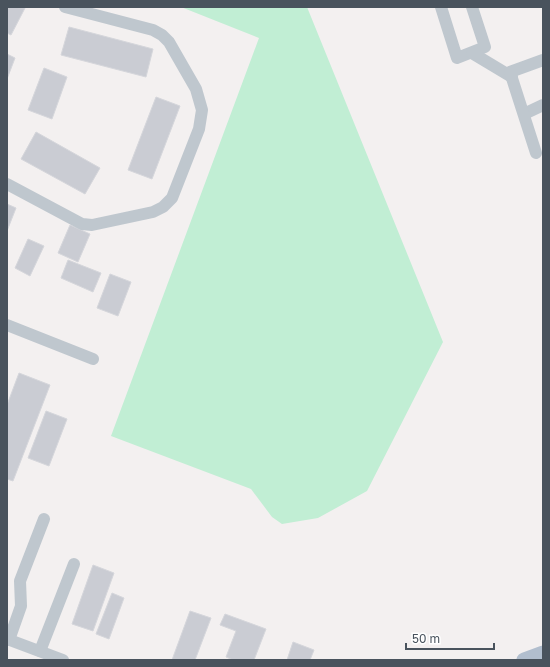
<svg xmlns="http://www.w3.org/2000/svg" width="550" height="667" viewBox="0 0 550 667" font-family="'Golos Text',sans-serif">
	<rect width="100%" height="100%" fill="#f3f0f0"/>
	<path fill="#c1eed4" d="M181,7H307L443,342L367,491L318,518L282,524L272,517L251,489L111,436L259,38Z"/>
	<g fill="#caccd3" stroke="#d5d6db">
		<path d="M7,7L25,8L11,35L7,33Z"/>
		<path d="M69,27L153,49L146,77L61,55Z"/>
		<path d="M7,54L15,58L7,79Z"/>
		<path d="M44,68L67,77L52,119L28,110Z"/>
		<path d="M156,97L180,106L152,179L128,170Z"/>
		<path d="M36,132L100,168L85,194L21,159Z"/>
		<path d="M7,204L16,208L7,231Z"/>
		<path d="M70,225L90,234L78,262L58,253Z"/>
		<path d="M28,239L44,246L30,276L15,268Z"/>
		<path d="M68,260L101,273L93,292L61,278Z"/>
		<path d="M110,274L131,282L118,316L97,308Z"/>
		<path d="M19,373L50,385L13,481L7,479V405Z"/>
		<path d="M46,411L67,419L49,466L28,458Z"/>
		<path d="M93,565L114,573L93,631L72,624Z"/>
		<path d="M112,593L124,598L109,639L96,634Z"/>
		<path d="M190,611L211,618L195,660H172Z"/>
		<path d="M225,614L266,629L254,660H233L226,657L236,631L220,625Z"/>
		<path d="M293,642L314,650L310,660H287Z"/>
	</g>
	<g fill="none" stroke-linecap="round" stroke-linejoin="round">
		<g stroke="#bfc7ce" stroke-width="12">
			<path d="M441,7L457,58L485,47L472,7"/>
			<path d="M472,53L512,77"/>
			<path d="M524,114L543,105"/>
			<path d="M536,153L510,72L543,60"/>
			<path d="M7,184L82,224L92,225L153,212L163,207L172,198L199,129L202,110L196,89L169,42L162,35L153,30L65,7"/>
			<path d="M7,325L93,359"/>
			<path d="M7,639L63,660"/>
			<path d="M9,640L21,606L20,581L44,519"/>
			<path d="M40,651L74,564"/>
		</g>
		<path stroke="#b1bece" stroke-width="15" d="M524,660L543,653"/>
	</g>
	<rect width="550" height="667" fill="none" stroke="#49535d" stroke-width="16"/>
	<path d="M406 643v6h88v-6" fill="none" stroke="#49535d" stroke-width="2"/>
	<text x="412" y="643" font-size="12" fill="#49535d" stroke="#ffffff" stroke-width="3" paint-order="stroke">50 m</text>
</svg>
